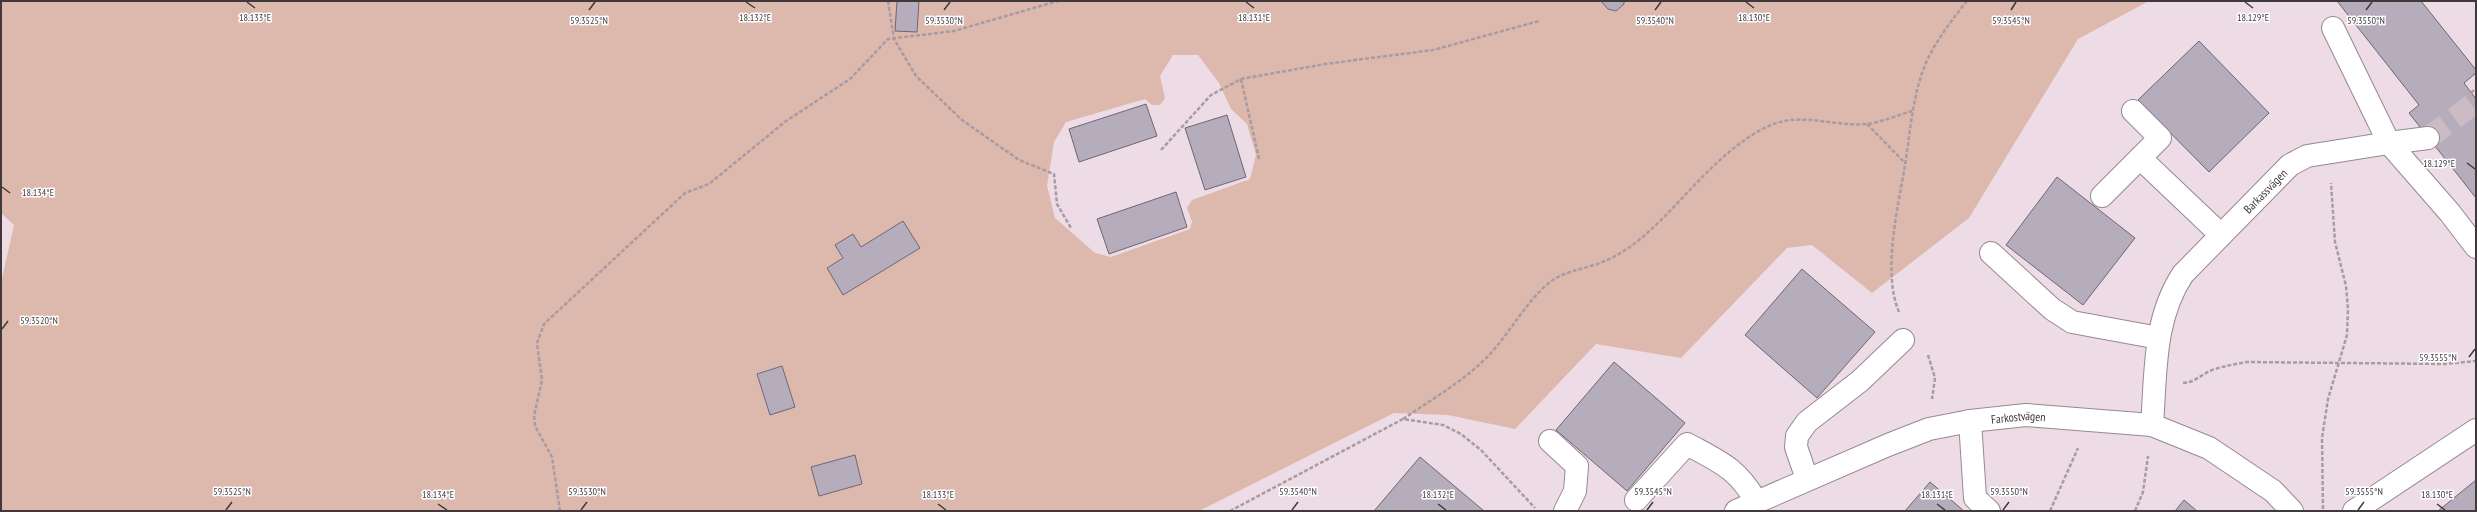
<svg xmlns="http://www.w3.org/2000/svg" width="2477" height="512" viewBox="0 0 2477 512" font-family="'PT Sans Narrow',sans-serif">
	<rect width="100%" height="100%" fill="#eddce6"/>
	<path fill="#ddb8ad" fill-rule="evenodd" d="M1,1H2149L2078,39L1969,218L1872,293L1812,245L1787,248L1681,358L1596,344L1515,429L1448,415L1394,413L1199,511H1V283L14,225L1,213ZM1173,55H1198L1219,83L1231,109L1247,124L1256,155L1250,179L1192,200L1187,208L1192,222L1190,229L1111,257L1095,253L1055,218L1047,186L1054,142L1066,122L1145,99L1152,105H1160L1165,98L1160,76Z"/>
	<g fill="#b6adbc" stroke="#6f6673">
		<path d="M897,1H919L917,32L895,31Z"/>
		<path d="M1601,1H1624V4L1616,11L1608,9Z"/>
		<path d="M2337,1H2421L2476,70V73L2464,83L2476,99V198L2409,113L2419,105Z"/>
		<path d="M2199,41L2269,113L2209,172L2138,100Z"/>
		<path d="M1146,104L1157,136L1079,162L1069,129Z"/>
		<path d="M1227,115L1246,177L1205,190L1185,128Z"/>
		<path d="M2057,177L2135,238L2083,305L2006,245Z"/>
		<path d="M1176,192L1187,227L1109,254L1097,219Z"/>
		<path d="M903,221L920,248L843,295L827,268L843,258L835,245L853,234L861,247Z"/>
		<path d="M1802,269L1875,332L1817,398L1745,335Z"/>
		<path d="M1614,362L1685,423L1627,491L1556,430Z"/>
		<path d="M782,366L795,407L770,415L757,374Z"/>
		<path d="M855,455L862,484L819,496L811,467Z"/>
		<path d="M1420,457L1484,511H1374Z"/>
		<path d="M2476,480V511H2438Z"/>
		<path d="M1930,482L1964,511H1905Z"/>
		<path d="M2184,500L2197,511H2175Z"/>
	</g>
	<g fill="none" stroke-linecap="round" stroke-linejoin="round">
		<path stroke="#cabbc4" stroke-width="22" stroke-dasharray="22 11" stroke-linecap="butt" d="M2428,138L2476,102"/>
		<g stroke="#978891" stroke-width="24">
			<g id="minor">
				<path d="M2333,28L2389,143L2428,138"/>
				<path d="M2140,158L2221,235"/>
				<path d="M2102,196L2160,138L2133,111"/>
				<path d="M1991,253L2052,309L2072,322L2159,338"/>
				<path d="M1970,421L1975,498L1989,511"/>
				<path id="s1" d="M2152,425C2156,373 2153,319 2183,274L2290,165L2307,156L2389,143L2450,213L2476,247"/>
				<path d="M1550,441L1577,466L1575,491L1565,511"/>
				<path d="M1807,479L1796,447L1797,436L1807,422L1860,381L1903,340"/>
				<path d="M1636,500L1687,444C1720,462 1737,468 1756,501"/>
				<path id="s2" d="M1736,511L1888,445L1929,429L1970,421L2026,415L2152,425L2209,448L2273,491L2292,511"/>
				<path d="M2354,511L2476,430"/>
			</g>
		</g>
		<g stroke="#a89ba2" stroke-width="2.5" stroke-dasharray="4 2" stroke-linecap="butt">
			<path d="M888,1L894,39L916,76L962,120L1019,160L1054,174L1057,204L1071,228"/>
			<path d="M1241,79L1259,159"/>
			<path d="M2471,93L2476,88"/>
			<path d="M1867,124L1906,164"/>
			<path d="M1161,150L1211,95L1241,79L1325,64L1433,50L1539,21"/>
			<path d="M1899,312C1882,272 1898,207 1905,165C1910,134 1912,103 1922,73C1931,47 1950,22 1967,1"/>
			<path d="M1928,355L1935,378L1932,399"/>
			<path d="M2183,383C2194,383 2202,374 2212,370C2224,366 2235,364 2247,362L2445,364L2476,361"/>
			<path d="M1403,419C1429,401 1459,384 1482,362C1508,338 1523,304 1550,282C1563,272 1579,270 1594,265C1613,259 1630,248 1645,235C1685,200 1722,146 1771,125C1802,112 1835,127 1867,124C1882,122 1898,115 1912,111"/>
			<path d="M2323,509L2322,438L2328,399L2347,335L2348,309L2346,286L2335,242L2331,183"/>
			<path d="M560,511L552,457L535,426L534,416L542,380L537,343L544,324L685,193L709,184L786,121L850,79L888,39L954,31L1058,1"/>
			<path d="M1230,511L1403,419L1443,425L1461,434L1481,450L1535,508"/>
			<path d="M2050,511L2078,448"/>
			<path d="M2135,511L2143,492L2148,456"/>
		</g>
		<use href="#minor" stroke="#fff" stroke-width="22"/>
	</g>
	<path fill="none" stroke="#3f393c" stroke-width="1.5" d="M247,2L255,8M746,2L755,8M1246,2L1254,8M1746,2L1754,8M2245,2L2253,8M589,10L595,2M944,10L950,2M1655,10L1661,2M2011,10L2016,2M2366,10L2372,2M2467,163L2475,169M2,187L10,193M2,329L8,321M2469,357L2475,349M438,504L447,510M938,504L946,510M1438,504L1446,510M1937,504L1945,510M2437,504L2445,510M226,510L232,502M581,510L587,502M1292,510L1298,502M1647,510L1653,502M2003,510L2009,502M2358,510L2364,502"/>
	<g text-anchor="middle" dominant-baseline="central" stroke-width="3" stroke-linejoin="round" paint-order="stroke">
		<g font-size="12" fill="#3f393c" stroke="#fff">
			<text stroke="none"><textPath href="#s1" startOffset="273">Barkassvägen</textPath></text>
			<text stroke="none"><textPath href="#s2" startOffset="300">Farkostvägen</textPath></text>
		</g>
	</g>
	<g font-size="10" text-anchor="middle" fill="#3f393c" stroke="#fff" stroke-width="3" stroke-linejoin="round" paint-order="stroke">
		<text x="255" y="21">18.133°E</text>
		<text x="755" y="21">18.132°E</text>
		<text x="1254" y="21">18.131°E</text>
		<text x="1754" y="21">18.130°E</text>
		<text x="2253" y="21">18.129°E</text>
		<text x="944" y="24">59.3530°N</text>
		<text x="1655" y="24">59.3540°N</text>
		<text x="2366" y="24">59.3550°N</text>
		<text x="589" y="24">59.3525°N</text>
		<text x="2011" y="24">59.3545°N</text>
		<text x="2439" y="167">18.129°E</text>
		<text x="38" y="196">18.134°E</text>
		<text x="39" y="324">59.3520°N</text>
		<text x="2438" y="361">59.3555°N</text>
		<text x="232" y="495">59.3525°N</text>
		<text x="587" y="495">59.3530°N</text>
		<text x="1298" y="495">59.3540°N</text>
		<text x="1653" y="495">59.3545°N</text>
		<text x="2009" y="495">59.3550°N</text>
		<text x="2364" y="495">59.3555°N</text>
		<text x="438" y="498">18.134°E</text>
		<text x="938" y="498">18.133°E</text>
		<text x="1438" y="498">18.132°E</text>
		<text x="1937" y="498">18.131°E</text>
		<text x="2437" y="498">18.130°E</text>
	</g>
	<rect width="2477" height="512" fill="none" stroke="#3f393c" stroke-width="4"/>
</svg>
